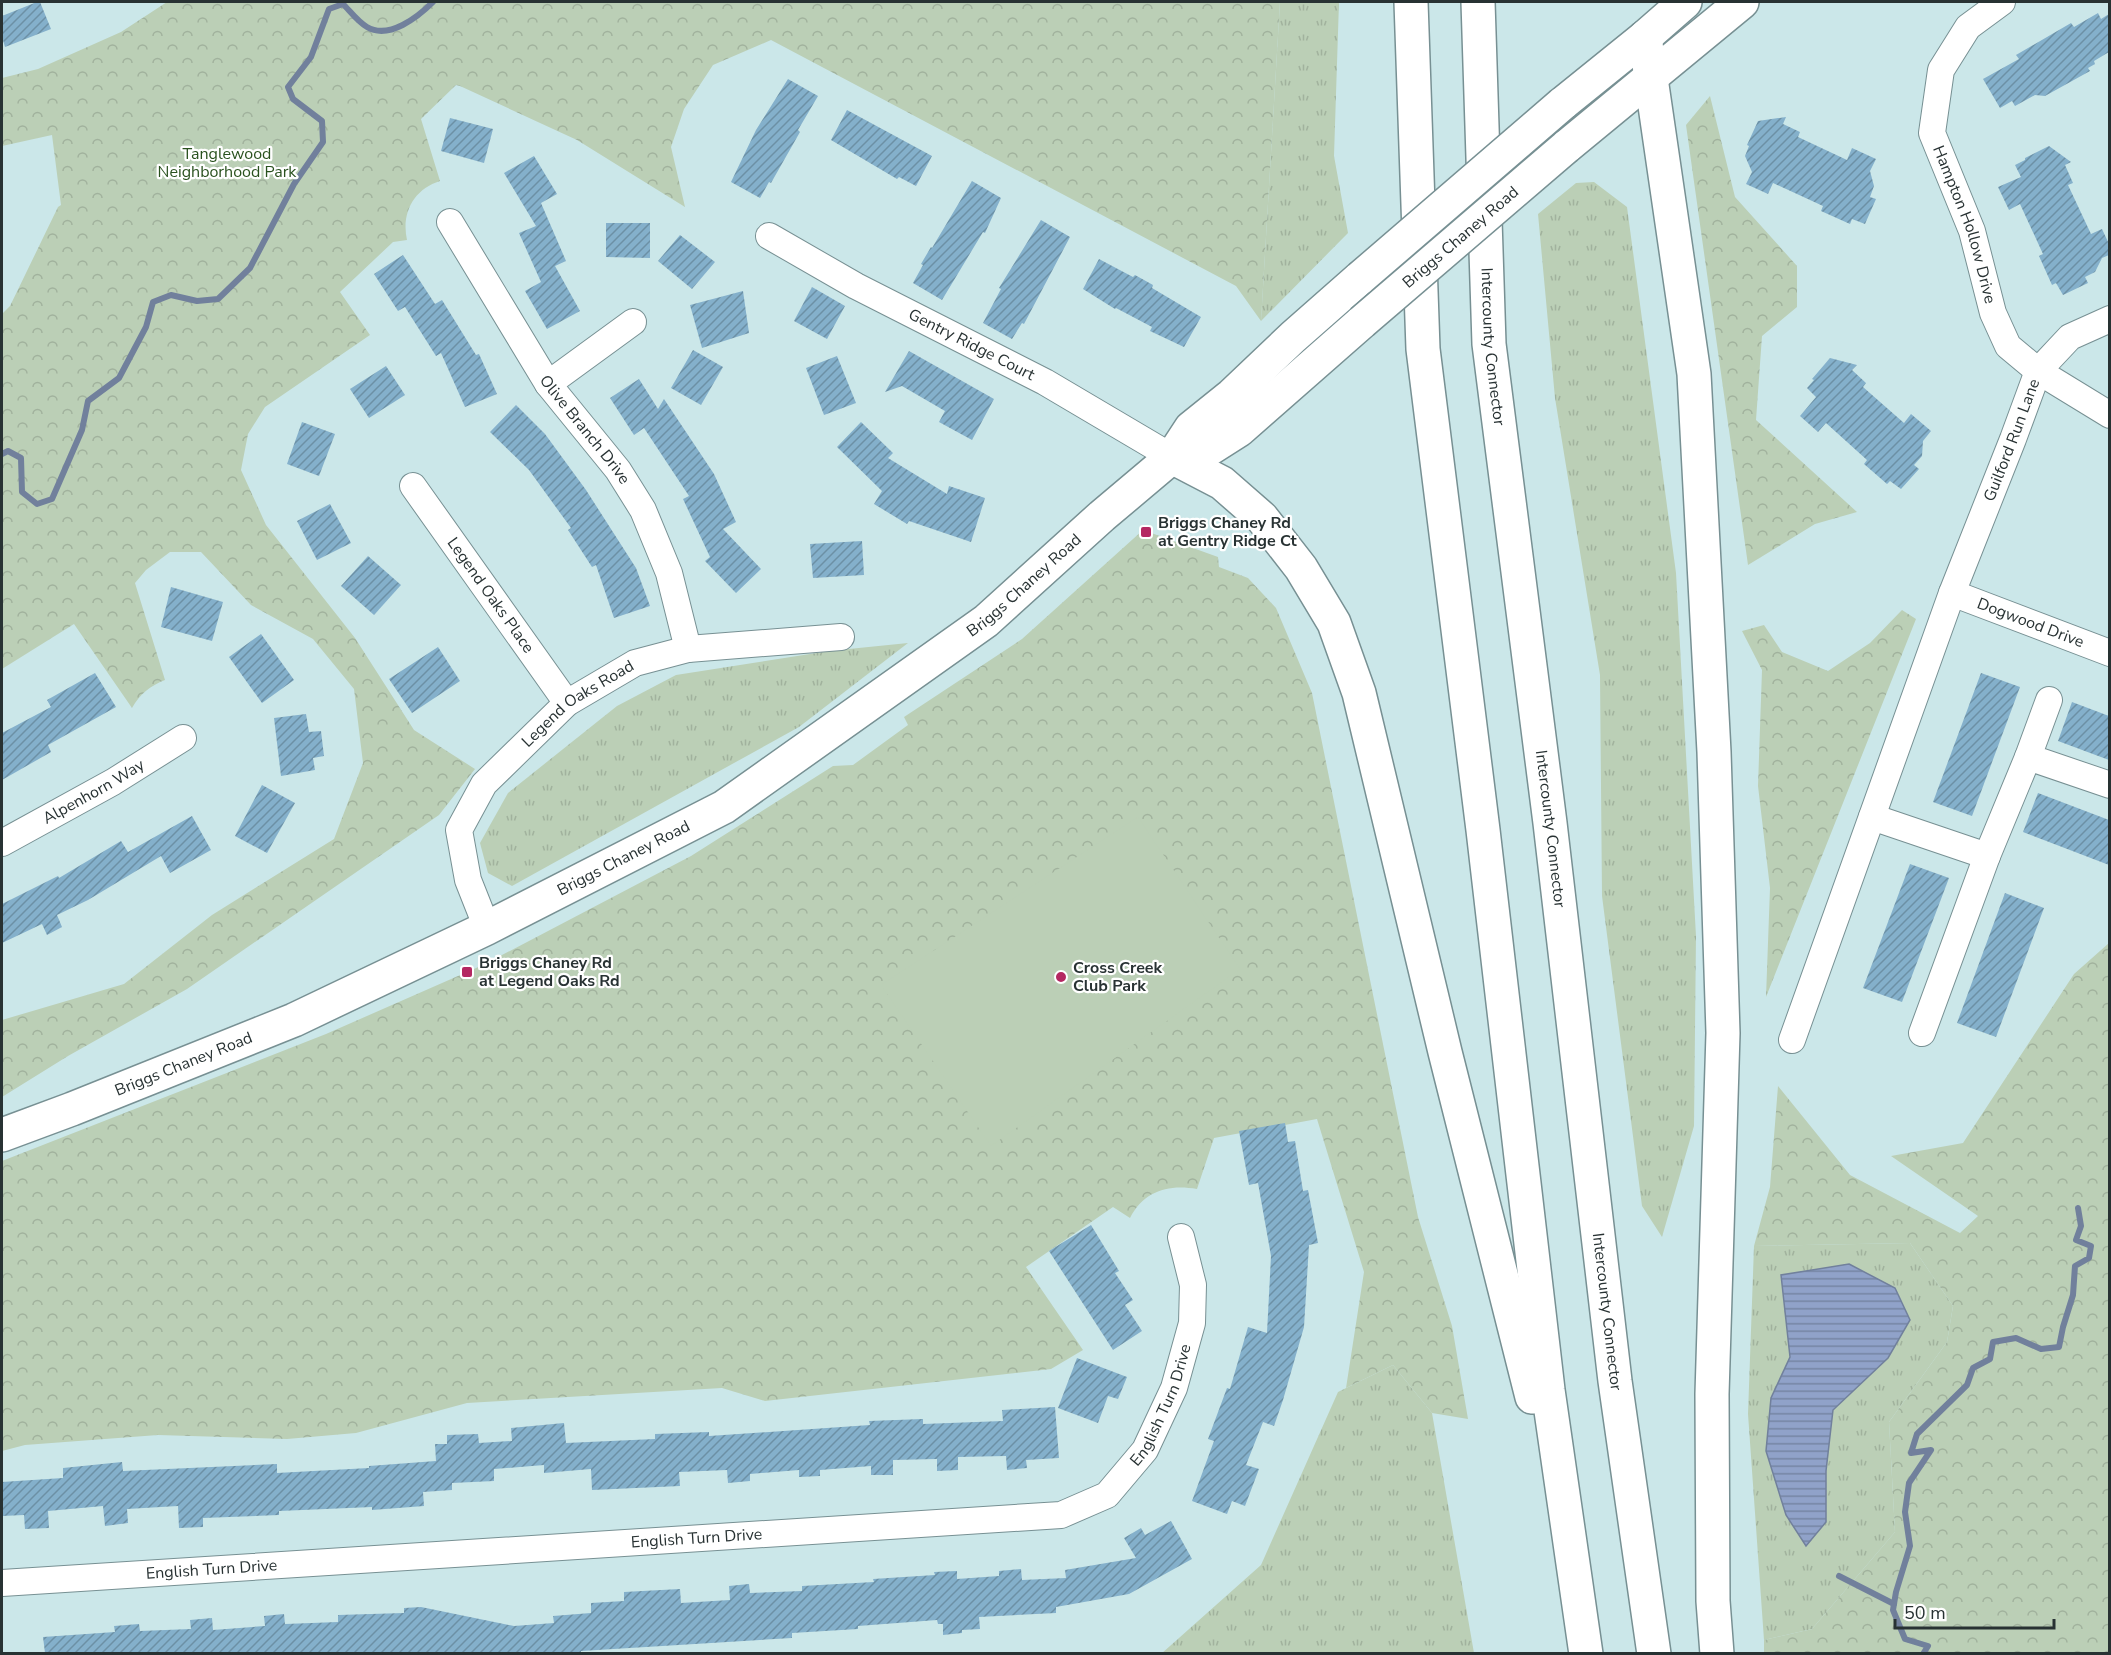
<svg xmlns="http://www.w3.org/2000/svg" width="2111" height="1655" viewBox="0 0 2111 1655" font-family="'Nunito Sans',sans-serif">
	<defs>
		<pattern id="grass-tufts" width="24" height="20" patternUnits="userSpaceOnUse" patternTransform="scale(1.5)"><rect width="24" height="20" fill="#bbcfb6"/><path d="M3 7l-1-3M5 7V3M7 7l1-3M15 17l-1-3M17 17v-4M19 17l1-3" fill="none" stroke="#a1b29d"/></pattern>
		<pattern id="forest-crowns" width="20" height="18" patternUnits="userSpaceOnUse" patternTransform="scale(1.5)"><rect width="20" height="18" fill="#bbcfb6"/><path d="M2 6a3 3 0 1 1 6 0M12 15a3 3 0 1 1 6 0" fill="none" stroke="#a1b29d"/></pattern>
		<pattern id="water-rules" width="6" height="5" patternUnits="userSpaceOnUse" patternTransform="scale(1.5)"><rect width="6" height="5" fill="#90a2c9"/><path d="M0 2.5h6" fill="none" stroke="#7685a4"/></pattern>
		<pattern id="building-hatch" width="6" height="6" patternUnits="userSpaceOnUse" patternTransform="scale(1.5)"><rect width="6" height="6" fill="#84b0cb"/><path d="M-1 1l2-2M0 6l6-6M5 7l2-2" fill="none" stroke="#6c90a5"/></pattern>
	</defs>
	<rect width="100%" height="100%" fill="#cbe7e9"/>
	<g fill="url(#grass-tufts)">
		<path d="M1280,2H1339L1334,156L1348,233L1261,321Z"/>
		<path d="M1594,182L1627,207L1676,573L1696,936L1694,1126L1662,1237L1642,1206L1602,896L1600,675L1555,398L1538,214L1576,183Z"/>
		<path d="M908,643L799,727L512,886L488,873L480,843L508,793L617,706L676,675L829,651Z"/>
		<path d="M1910,1243L1953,1306L1947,1342L1889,1422L1895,1532L1812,1629L1764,1640L1748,1414L1754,1246Z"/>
		<path d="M1393,1365L1432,1413L1474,1653L1161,1654L1261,1565L1338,1392Z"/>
	</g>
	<g fill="url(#forest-crowns)">
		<path d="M167,2H1280L1261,321L1236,286L771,40L713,65L684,109L671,147L685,207L577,140L460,86L456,85L421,119L440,181C414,189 401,213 407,240L393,242L340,292L370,335L265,407L248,434L241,470L266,525L355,638L414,730L475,769L439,815L187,989L68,1056L2,1097V1020L124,984L212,915L334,839L363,763L354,689L313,639L251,605L201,552H170L146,570L135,583L165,680C150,686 140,694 132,708L74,624L2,669V314L10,306L58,207L61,205L52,135L2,146V78L38,69L121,32Z"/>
		<path d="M1710,96L1735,197L1797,266V307L1762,336L1756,420L1857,512L1815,524L1748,565L1686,125Z"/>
		<path d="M1143,530L1218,557L1219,567L1248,578L1276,608L1312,693L1418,1217L1452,1326L1468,1419L1432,1413L1393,1365L1346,1388L1364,1272L1317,1119L1214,1138L1197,1189C1168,1184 1144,1191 1130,1218L1113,1207L1026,1267L1083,1350L1051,1369L765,1401L722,1388L467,1403L356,1433L287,1439L158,1435L25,1445L2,1451V1161L326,1034L483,965L691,856L833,766L853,765L908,725L904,717L1022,639Z"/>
		<path d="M1902,610L1916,619L1766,997L1770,888L1758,786L1762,670L1742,631L1764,625L1782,652L1828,671L1870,643Z"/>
		<path d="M2109,943V1653H1764V1640L1812,1629L1895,1532L1889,1422L1947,1342L1953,1306L1910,1243L1754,1246L1770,1187L1778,1086L1850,1175L1960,1233L1978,1216L1891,1156L1963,1143L2074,974Z"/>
	</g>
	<path fill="#bbcfb6" d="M1138,817L1240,969L991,1146L881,985Z"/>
	<path fill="url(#water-rules)" stroke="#71809c" stroke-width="1.5" d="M1849,1264L1895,1288L1910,1320L1888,1358L1833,1410L1826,1471V1522L1806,1546L1786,1515L1766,1451L1771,1398L1790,1357L1781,1275Z"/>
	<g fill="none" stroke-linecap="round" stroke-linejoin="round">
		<g stroke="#71809c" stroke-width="6">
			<path d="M2,454L8,451L21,458L22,492L37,504L52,499L82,430L88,401L119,378L146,327L153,302L171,295L197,301L218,299L250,268L294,184L323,142L322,121L293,99L288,87L311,57L329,9L343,4C350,11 358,22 367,27C389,40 418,17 433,2"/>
			<path d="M1839,1576L1894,1604"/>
			<path d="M1923,1654L1928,1646L1905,1639L1893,1610L1896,1592L1910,1546L1905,1512L1909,1483L1931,1450L1911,1453L1917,1434L1967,1385L1973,1368L1990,1359L1993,1342L2016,1338L2041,1349L2059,1347L2063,1327L2073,1295L2075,1266L2089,1258L2091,1246L2076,1240L2081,1226L2078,1208"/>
		</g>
	</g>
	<g fill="url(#building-hatch)">
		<path d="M37,2H40L51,29L5,47L2,37V16Z"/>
		<path d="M2098,13L2101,19L2109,14V52L2094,61L2095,64L2088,68L2090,71L2045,96L2035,95L2015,106L2012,101L2000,108L1983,79L2019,59L2016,55L2071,23L2074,27Z"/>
		<path d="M788,79L818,96L798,130L800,132L771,183L769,182L760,198L731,182L756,130Z"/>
		<path d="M847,110L932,156L916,186L899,177L897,179L831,140Z"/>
		<path d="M1786,117L1783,124L1800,132L1798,137L1847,160L1852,148L1876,159L1870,171L1874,186L1870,197L1876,199L1865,224L1852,219L1850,224L1821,211L1823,206L1773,183L1768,194L1746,184L1752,172L1745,156L1749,146L1747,145L1758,121Z"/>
		<path d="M450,118L493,129L484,163L441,151Z"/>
		<path d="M2049,146L2071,162L2065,165L2073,183L2068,185L2091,234L2102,229L2109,244V255L2102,258L2095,272L2085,277L2088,283L2063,295L2056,283L2052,285L2039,256L2043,254L2020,204L2009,210L1998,187L2021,177L2015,165L2025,160V158Z"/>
		<path d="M534,156L557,194L541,203L566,261L555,266L580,311L547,329L525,291L541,282L519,233L536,226L504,173Z"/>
		<path d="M972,181L1001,198L985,233L983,232L942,300L913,283L923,265L921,264L931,247L932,248Z"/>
		<path d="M1041,220L1070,237L1024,324L1022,323L1012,339L983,323L1001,289L999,288Z"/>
		<path d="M606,223H650V258L606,257Z"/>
		<path d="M680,235L715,262L692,289L658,261Z"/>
		<path d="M403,255L435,304L442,300L476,355L479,354L497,394L465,407L441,353L436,356L405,307L398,311L374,274Z"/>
		<path d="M1099,259L1133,277L1135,275L1153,285L1152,288L1201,317L1184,347L1150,331L1152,327L1116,308L1115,309L1083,289Z"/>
		<path d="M812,287L845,306L827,339L794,321Z"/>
		<path d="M743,291L749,333L702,348L690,305Z"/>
		<path d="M693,350L723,367L701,405L671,388Z"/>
		<path d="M909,351L994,399L972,440L939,422L945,411L902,386L885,392Z"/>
		<path d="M837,356L856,403L824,415L806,368Z"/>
		<path d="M1830,358L1857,365L1852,370L1866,383L1863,387L1904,423L1911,414L1931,431L1923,441L1922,456L1914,465L1919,469L1901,489L1890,481L1887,484L1864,464L1867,460L1826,423L1818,432L1800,416L1816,397L1807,388L1814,380L1812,379Z"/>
		<path d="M386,366L405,395L369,418L350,389Z"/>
		<path d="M639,379L658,409L664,399L714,474L736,522L723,529L761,569L736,593L705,561L710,557L683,499L689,496L644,428L634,435L610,398Z"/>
		<path d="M516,405L545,434L586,490L636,568L650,606L614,618L596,565L592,567L568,530L571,528L529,470L490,432Z"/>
		<path d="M302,422L335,434L319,476L287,464Z"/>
		<path d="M861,422L893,453L888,458L947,494L949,486L985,498L971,542L909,521L907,524L874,504L882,491L837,447Z"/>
		<path d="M330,504L351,543L317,560L297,521Z"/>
		<path d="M862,541L864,575L813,578L810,544Z"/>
		<path d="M368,556L401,585L374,615L341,586Z"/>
		<path d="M171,587L223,602L212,641L161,627Z"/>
		<path d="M261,634L294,680L262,703L229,657Z"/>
		<path d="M438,647L460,681L412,713L389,679Z"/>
		<path d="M95,673L116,707L48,745L51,752L2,780V733L51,707L47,700Z"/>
		<path d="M1981,673L2020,687L1972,816L1933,802Z"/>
		<path d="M2072,702L2109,716V760L2058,741Z"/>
		<path d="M306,714L309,732L321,731L324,756L313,758L315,770L281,776L274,718Z"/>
		<path d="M262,785L295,803L267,853L235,836Z"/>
		<path d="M2038,793L2109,820V865L2023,832Z"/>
		<path d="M192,816L211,850L170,873L161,856L88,900L57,915L62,927L47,935L42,924L2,943V904L58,876L59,878L121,841L128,852Z"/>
		<path d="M1910,864L1949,878L1902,1002L1863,988Z"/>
		<path d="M2005,893L2044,908L1996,1037L1957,1023Z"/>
		<path d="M1285,1123L1288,1142L1295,1141L1303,1191L1308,1190L1318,1243L1309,1245L1304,1327L1283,1400L1274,1426L1263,1422L1246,1465L1259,1469L1245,1506L1232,1501L1227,1514L1192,1501L1214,1441L1208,1439L1227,1388L1230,1389L1248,1327L1267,1333L1271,1256L1258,1183L1249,1185L1239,1131Z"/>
		<path d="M1091,1225L1119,1271L1115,1273L1133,1300L1125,1305L1142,1331L1113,1350L1049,1251Z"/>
		<path d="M1077,1358L1127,1377L1118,1399L1108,1396L1098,1423L1058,1408Z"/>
		<path d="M1055,1407L1059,1458L1026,1460L1027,1468L1007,1470L1006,1456L958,1457V1470L937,1471V1459L893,1460V1475H871V1466L820,1470V1476L799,1477V1470L750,1474V1481L728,1483L727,1470L679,1472L680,1486L592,1490L591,1469L544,1473V1465L494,1469V1481L452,1483V1490L423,1492L424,1506L372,1510V1507L279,1511V1515L203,1518V1527L179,1528L178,1506L127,1509L128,1523L105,1526L103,1506L48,1511L49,1528L25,1529L24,1515L2,1516V1482L63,1478V1468L122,1462L123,1471L277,1464V1473L369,1468V1466L436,1461L435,1444H447V1435L478,1434L479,1443L512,1441L511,1428L564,1423L566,1443L655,1439V1434L709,1432V1436L870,1425L869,1421L923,1419V1424L1003,1421L1002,1410Z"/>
		<path d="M1171,1521L1192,1559L1129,1594L1056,1607V1613L979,1617L980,1629L962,1630V1633L943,1635V1624H938L937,1620L858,1626V1629L792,1633V1638L581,1651V1653H45L43,1637L115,1632L114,1626L139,1624L140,1631L191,1629L190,1620L212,1618L213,1630L265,1626L264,1616L284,1614L285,1624L338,1622V1615L404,1613V1608L421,1607L514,1626L554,1623L553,1616L591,1613V1603L624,1601V1592L680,1589L681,1603L730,1600L729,1586L749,1584L750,1593L802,1591V1586L874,1582L873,1579L935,1575L934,1572L957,1571V1579L999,1576V1571L1021,1569L1022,1580L1066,1578L1065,1570L1136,1558L1124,1538L1141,1528L1145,1535Z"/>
	</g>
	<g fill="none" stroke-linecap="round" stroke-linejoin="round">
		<g stroke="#779093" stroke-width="28">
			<g id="minor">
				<path id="s1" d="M2002,2L1968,27L1941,70L1932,133L1972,231L1993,313L2008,346L2038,371L2110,415"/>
				<path id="s2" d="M450,222L548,384L618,470L643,510L669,573L688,649"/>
				<path id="s3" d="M769,236L856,286L1045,382L1172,457"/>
				<path d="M548,384L633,322"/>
				<path id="s4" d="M413,486L567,703"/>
				<path id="s5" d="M1952,593L2110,653"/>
				<path d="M2049,700L2028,757L2110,785"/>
				<path d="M1872,817L1987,856"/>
				<path id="s6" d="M2,843L113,782L183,738"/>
				<path id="s7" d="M487,928L468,880L459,830L484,784L567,703L635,663L688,649L841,637"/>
				<path d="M1922,1033L1987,856L2028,757"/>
				<path id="s8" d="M1792,1040L1952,593L2013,439L2038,371L2070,337L2110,319"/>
				<path id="s9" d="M2,1583L1061,1515L1107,1495L1145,1450L1174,1388L1192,1323L1193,1285L1181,1237"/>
			</g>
		</g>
		<g stroke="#779093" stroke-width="36">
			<g id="secondary">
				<path d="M1562,104L1645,37L1685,2"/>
				<path d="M1566,147L1742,2"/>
				<path d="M1172,457L1206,451L1239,430L1362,322"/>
				<path id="s10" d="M2,1135L72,1109L294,1020L487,928L724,807L986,621L1102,516L1172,457L1191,428L1232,395L1293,337L1360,278"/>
			</g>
		</g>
		<g stroke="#779093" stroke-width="36">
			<g id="motorway">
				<path d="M1411,2L1423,349L1483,830L1548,1390L1586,1654"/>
				<path id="s11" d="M1478,2L1489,344L1550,823L1615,1381L1654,1654"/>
				<path d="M1645,37L1694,374L1714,752L1723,1033L1712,1394L1713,1601L1717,1654"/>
				<path d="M1172,457L1222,483L1262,518L1301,568L1334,623L1359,693L1445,1052L1532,1397"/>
			</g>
		</g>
		<use href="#minor" stroke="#fff" stroke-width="26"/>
		<use href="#secondary" stroke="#fff" stroke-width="33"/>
		<use href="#motorway" stroke="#fff" stroke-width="33"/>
		<g stroke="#779093" stroke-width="36" stroke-linecap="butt">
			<g id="secondary-bridge">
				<path d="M1360,278L1562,104"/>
				<path id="s12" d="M1362,322L1566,147"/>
			</g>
		</g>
		<use href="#secondary-bridge" stroke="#fff" stroke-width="33"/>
	</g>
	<g fill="#b42761" stroke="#fff" stroke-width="2">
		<rect x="1140" y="526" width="12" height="12" rx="3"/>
		<rect x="461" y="966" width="12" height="12" rx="3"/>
		<circle cx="1061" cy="977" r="6"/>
	</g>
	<g text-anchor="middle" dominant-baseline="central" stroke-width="4.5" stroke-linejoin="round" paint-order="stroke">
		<g font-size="16" fill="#29511e" stroke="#fff">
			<text x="227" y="154">Tanglewood<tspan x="227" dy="18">Neighborhood Park</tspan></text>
		</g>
		<g font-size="16" fill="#283233" stroke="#fff">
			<text stroke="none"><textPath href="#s1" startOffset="254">Hampton Hollow Drive</textPath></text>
			<text stroke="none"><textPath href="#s12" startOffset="130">Briggs Chaney Road</textPath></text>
			<text stroke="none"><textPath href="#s3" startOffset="230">Gentry Ridge Court</textPath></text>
			<text stroke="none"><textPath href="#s11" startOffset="345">Intercounty Connector</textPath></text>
			<text stroke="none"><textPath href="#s2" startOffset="248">Olive Branch Drive</textPath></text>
			<text stroke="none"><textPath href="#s8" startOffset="639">Guilford Run Lane</textPath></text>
			<text stroke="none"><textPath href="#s10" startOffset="1167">Briggs Chaney Road</textPath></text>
			<text stroke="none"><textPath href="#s4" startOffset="134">Legend Oaks Place</textPath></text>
			<text stroke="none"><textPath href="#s5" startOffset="84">Dogwood Drive</textPath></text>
			<text stroke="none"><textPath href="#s7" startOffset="279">Legend Oaks Road</textPath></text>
			<text stroke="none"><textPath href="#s6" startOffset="105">Alpenhorn Way</textPath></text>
			<text stroke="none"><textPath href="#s11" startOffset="831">Intercounty Connector</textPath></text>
			<text stroke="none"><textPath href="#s10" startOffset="681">Briggs Chaney Road</textPath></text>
			<text stroke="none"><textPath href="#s10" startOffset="195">Briggs Chaney Road</textPath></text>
			<text stroke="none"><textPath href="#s11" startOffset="1317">Intercounty Connector</textPath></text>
			<text stroke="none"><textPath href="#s9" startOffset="1218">English Turn Drive</textPath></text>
			<text stroke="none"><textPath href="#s9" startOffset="696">English Turn Drive</textPath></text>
			<text stroke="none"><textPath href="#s9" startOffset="210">English Turn Drive</textPath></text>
		</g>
		<g font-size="16" font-weight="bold" fill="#283233" stroke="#fff" text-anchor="start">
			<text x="1158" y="523">Briggs Chaney Rd<tspan x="1158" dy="18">at Gentry Ridge Ct</tspan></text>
			<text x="479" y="963">Briggs Chaney Rd<tspan x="479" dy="18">at Legend Oaks Rd</tspan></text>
			<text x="1073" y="968">Cross Creek<tspan x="1073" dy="18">Club Park</tspan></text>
		</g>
	</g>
	<rect width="2111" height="1655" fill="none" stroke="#283233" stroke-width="6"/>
	<path d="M1895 1619v9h159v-9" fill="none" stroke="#283233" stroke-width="3"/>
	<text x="1904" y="1619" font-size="18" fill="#283233" stroke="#ffffff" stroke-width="4.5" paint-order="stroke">50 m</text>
</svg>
